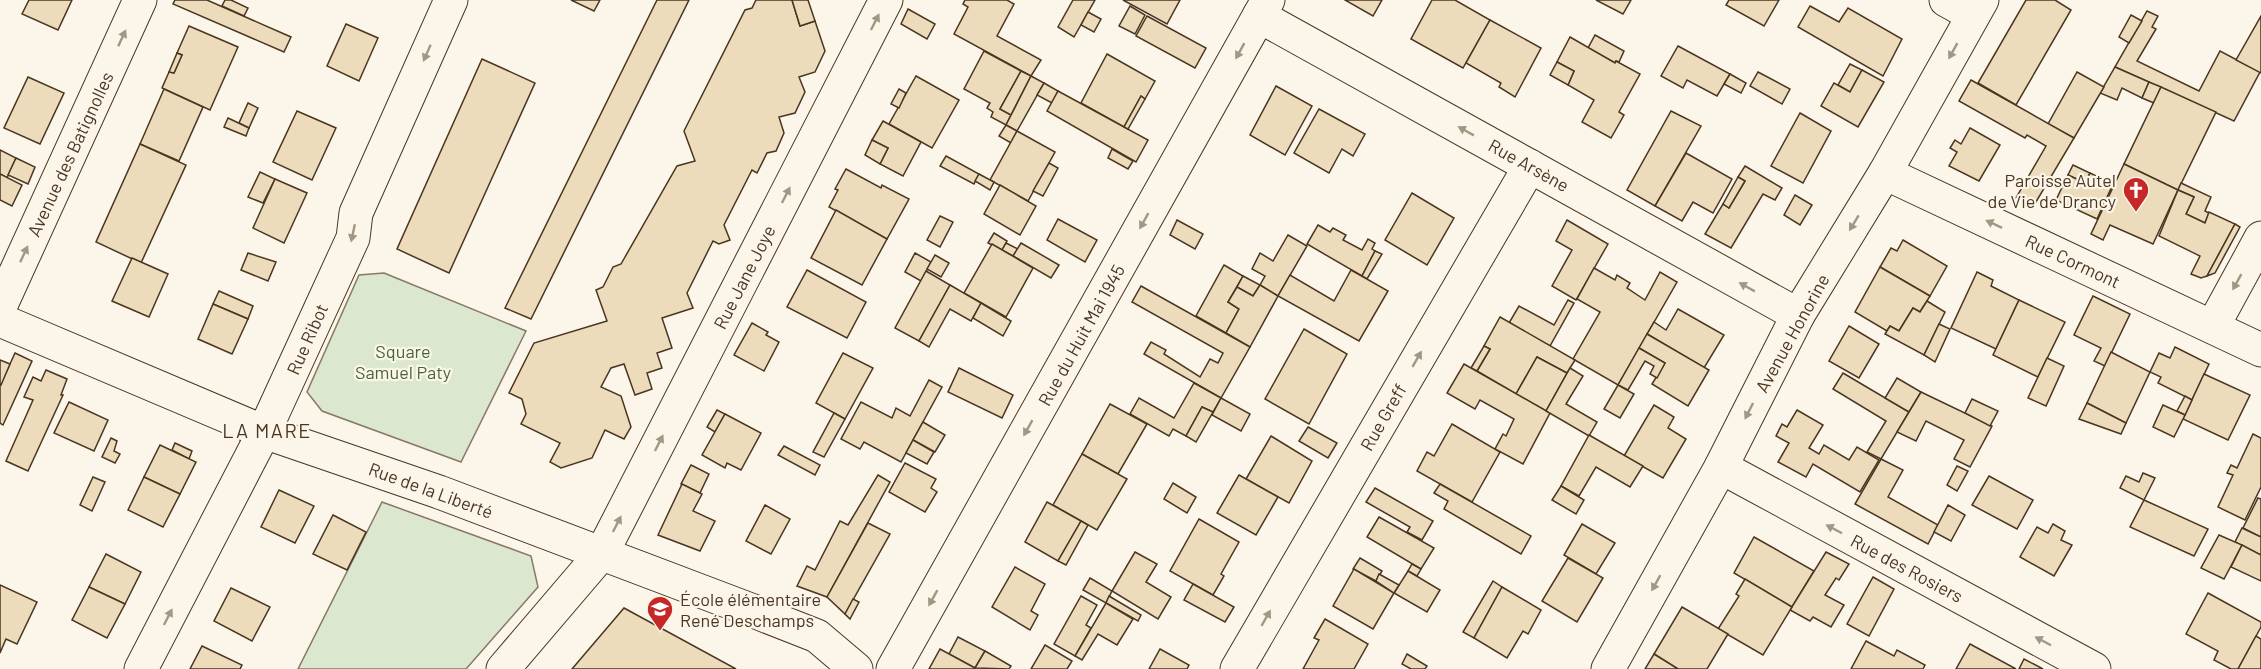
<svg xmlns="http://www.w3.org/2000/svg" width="2261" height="669" viewBox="0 0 2261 669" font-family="Barlow,sans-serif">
	<rect width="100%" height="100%" fill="#fbf6e9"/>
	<g fill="#dce7d0" stroke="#887966" stroke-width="1.5">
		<path d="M384,273L526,331L461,462L322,411L307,392L359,275Z"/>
		<path d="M382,502L531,556L538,587L466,669H298Z"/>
	</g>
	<g fill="#ecdcbc" stroke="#4a3520" stroke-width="1.5">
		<path d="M29,0H72L58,30L22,14Z"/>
		<path d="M175,0H207L291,37L284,52L173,4Z"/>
		<path d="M225,0H231L248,8L244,16L222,6Z"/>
		<path d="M571,0H600L594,11Z"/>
		<path d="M657,0H689L531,319L505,308Z"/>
		<path d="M756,0H792L800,26L815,21L825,51L815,72L799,77L805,92L795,113L779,117L784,133L776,151L767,153L757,173L752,170L724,225L730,240L719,244L713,241L687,293L693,308L662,318L672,348L657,353L662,368L647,373L652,389L635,395L624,364L611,368L601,387L621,396L631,427L624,439L605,430L592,458L561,468L550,462L560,443L521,424L526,414L522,399L509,393L534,343L607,321L596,290L603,287L613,267L621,264L677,166L695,161L684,131L745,10L752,8Z"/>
		<path d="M792,0H808L815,21L800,26Z"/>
		<path d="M965,0H1007L1014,4L997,36L1041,60L1031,76L954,34L968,7L963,4Z"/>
		<path d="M1073,0H1095L1074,37L1058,27Z"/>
		<path d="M1123,0H1180L1167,24Z"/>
		<path d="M1345,0H1382L1373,16Z"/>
		<path d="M1432,0H1455L1490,20L1463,68L1411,39Z"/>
		<path d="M1596,0H1631L1623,14Z"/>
		<path d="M1729,0H1779L1764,26L1726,5Z"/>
		<path d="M2026,0H2055L2071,10L2016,105L1978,83Z"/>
		<path d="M1130,6L1145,15L1135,34L1119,26Z"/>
		<path d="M1810,6L1839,22L1848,8L1902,39L1883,76L1798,27Z"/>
		<path d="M908,9L935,24L927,39L901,24Z"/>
		<path d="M2147,11L2158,16L2152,27L2156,29L2137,61L2199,91L2220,51L2260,72L2234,121L2115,67Z"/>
		<path d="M1088,12L1101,19L1094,32L1081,25Z"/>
		<path d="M2131,15L2142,21L2129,43L2119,37Z"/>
		<path d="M1147,16L1206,48L1195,68L1136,36Z"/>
		<path d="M2261,16V73L2236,60Z"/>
		<path d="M1490,20L1541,48L1515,97L1499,87L1501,83L1466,63Z"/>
		<path d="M346,24L378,38L359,81L327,66Z"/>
		<path d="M189,26L238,47L210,110L162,88L169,72L174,73L182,55L177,53Z"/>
		<path d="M1595,35L1624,51L1619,62L1616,61L1615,63L1588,48Z"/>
		<path d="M1570,37L1615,63L1616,61L1640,74L1619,112L1624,115L1611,138L1582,122L1594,100L1568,85L1574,71L1557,62Z"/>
		<path d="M1678,46L1730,74L1717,96L1687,80L1683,88L1661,76Z"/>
		<path d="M984,51L1021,71L1000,109L1011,115L1006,125L991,117L993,112L987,108L990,103L964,89Z"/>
		<path d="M177,53L182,55L174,73L169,72Z"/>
		<path d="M1107,54L1155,81L1145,99L1141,96L1124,127L1081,103Z"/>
		<path d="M482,59L535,83L449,273L397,249Z"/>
		<path d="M1557,62L1574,71L1568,85L1550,75Z"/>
		<path d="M1850,64L1862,70L1850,92L1838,85Z"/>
		<path d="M2115,67L2149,82L2142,98L2122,88L2117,100L2100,93Z"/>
		<path d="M1862,70L1884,82L1858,127L1821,106L1834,83L1850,92Z"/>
		<path d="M1021,71L1031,76L1011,115L1000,109Z"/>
		<path d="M1758,72L1790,89L1782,104L1750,86Z"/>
		<path d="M2077,72L2104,87L2074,138L2048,124Z"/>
		<path d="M1730,74L1746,83L1741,93L1724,84Z"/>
		<path d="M916,76L959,100L932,148L889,124Z"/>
		<path d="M1031,76L1044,83L1017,131L1006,125Z"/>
		<path d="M28,77L64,93L40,144L4,128Z"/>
		<path d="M1971,80L2074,138L2033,207L2016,198L2046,146L2027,135L2025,138L1959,101Z"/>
		<path d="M2149,82L2161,87L2154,103L2142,98Z"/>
		<path d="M1044,83L1058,91L1052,103L1037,95Z"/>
		<path d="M1276,86L1312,106L1285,155L1250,135Z"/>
		<path d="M2161,87L2216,112L2178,190L2124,164Z"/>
		<path d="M164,89L203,107L179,161L140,144Z"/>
		<path d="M899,89L906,93L899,108L891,104Z"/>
		<path d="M1058,91L1148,140L1136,162L1047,111Z"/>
		<path d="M1141,96L1145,99L1128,129L1124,127Z"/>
		<path d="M248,103L258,108L249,128L239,123Z"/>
		<path d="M1319,109L1365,134L1353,156L1342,149L1329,173L1294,153Z"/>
		<path d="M297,111L336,128L312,180L273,162Z"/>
		<path d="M1671,111L1701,126L1655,206L1627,190Z"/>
		<path d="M1800,113L1831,131L1803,183L1771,166Z"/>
		<path d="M228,118L249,128L246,136L224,127Z"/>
		<path d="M883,121L921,142L903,176L880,164L888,148L872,140Z"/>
		<path d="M1006,125L1017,131L1011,143L999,136Z"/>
		<path d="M1970,128L2000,145L1979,181L1949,166L1957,152L1950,148L1955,140L1961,144Z"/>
		<path d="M1017,131L1055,152L1028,201L990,180Z"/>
		<path d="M872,140L888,148L880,164L865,155Z"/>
		<path d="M140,144L186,165L141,263L96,242Z"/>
		<path d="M1112,149L1133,161L1128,169L1108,158Z"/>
		<path d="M0,150L16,158L7,178L0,174Z"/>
		<path d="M1686,153L1732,179L1713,213L1693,202L1682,221L1655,206Z"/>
		<path d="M946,156L979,174L974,184L940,166Z"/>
		<path d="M16,158L35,167L28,184L8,175Z"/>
		<path d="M1049,163L1058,168L1043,196L1033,191Z"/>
		<path d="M2124,164L2178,190L2153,244L2110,225L2103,240L2091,234Z"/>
		<path d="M2073,165L2090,173L2085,183L2068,175Z"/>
		<path d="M1745,166L1782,188L1775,200L1763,194L1731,248L1705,234L1723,204L1729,208L1745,181L1738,177Z"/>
		<path d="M846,169L881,188L882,185L909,199L887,239L829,207L838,190L835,189Z"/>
		<path d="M260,172L275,179L263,203L248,197Z"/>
		<path d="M2090,173L2113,184L2097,219L2056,200L2068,175L2085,183Z"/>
		<path d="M0,174L22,185L12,206L0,200Z"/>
		<path d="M979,174L994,182L990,190L975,181Z"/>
		<path d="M1738,177L1745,181L1729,208L1723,204Z"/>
		<path d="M275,179L307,193L284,243L253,228Z"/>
		<path d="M2181,183L2211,197L2205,211L2209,213L2205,223L2186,214L2194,197L2178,190Z"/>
		<path d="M1000,185L1036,206L1020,235L984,214Z"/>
		<path d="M2178,190L2194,197L2186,214L2205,223L2209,212L2235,224L2207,276L2201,278L2191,274L2200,256L2159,236Z"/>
		<path d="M1412,193L1454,218L1427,265L1385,240Z"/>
		<path d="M1795,195L1812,205L1800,225L1784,215Z"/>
		<path d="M836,210L887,239L862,285L811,258Z"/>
		<path d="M940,216L953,222L940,247L927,240Z"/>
		<path d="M1058,219L1097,240L1085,262L1047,240Z"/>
		<path d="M1177,220L1203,234L1195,249L1170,235Z"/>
		<path d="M1567,220L1608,244L1576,300L1552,286L1572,250L1556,241Z"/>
		<path d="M2235,224L2240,227L2215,273L2207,276Z"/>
		<path d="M1318,225L1330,232L1333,228L1346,235L1343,240L1362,250L1368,239L1375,243L1372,249L1375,251L1362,276L1307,244Z"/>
		<path d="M994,233L1007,241L1002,250L988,243Z"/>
		<path d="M1288,235L1307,246L1278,296L1260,285L1265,276L1252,269L1260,253L1273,261Z"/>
		<path d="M1903,240L1947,266L1930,296L1880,267L1891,248L1897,251Z"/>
		<path d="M1006,243L1018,249L1013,256L1002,250Z"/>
		<path d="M1021,243L1059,265L1051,278L1013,256Z"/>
		<path d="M992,244L1033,268L1006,317L964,293Z"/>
		<path d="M1375,251L1382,254L1367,279L1362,276Z"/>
		<path d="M248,253L276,262L268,281L241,270Z"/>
		<path d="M915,253L931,262L921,281L905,272Z"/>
		<path d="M935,255L949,263L941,277L927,269Z"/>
		<path d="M132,258L168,274L149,317L112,301Z"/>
		<path d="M1224,265L1243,276L1228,302L1239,309L1226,333L1196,316Z"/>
		<path d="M1880,267L1930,296L1920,312L1913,308L1899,331L1890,326L1887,331L1855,312Z"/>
		<path d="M1594,268L1615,280L1617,275L1630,283L1627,288L1645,300L1660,272L1677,282L1618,385L1573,359L1600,312L1577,299Z"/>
		<path d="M807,270L866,302L847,338L787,307Z"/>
		<path d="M1351,270L1388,291L1359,341L1278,296L1290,275L1334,301Z"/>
		<path d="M926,271L950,285L919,341L895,328Z"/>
		<path d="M1977,272L1993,280L1991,286L2019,300L1996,349L1951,328Z"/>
		<path d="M1243,276L1260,285L1253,296L1237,287Z"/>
		<path d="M950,285L981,303L971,321L950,309L929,347L919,341Z"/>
		<path d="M1260,285L1278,296L1250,347L1226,333L1239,309L1228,302L1237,287L1253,296Z"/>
		<path d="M1141,286L1250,347L1221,398L1144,354L1151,342L1166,350L1164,354L1200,377L1210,359L1218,363L1223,353L1132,302Z"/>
		<path d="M219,291L253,306L248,319L213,304Z"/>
		<path d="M2093,296L2130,314L2105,366L2094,361L2101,348L2074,335Z"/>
		<path d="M1568,300L1574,303L1550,346L1509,323L1519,306L1554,325Z"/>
		<path d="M2019,300L2065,322L2038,377L1993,355Z"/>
		<path d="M1927,301L1945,312L1924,355L1885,334L1890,326L1899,331L1913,308L1920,312Z"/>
		<path d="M981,303L1011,321L1003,336L973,318Z"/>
		<path d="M213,304L248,319L232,354L198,339Z"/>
		<path d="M1678,309L1724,335L1704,368L1647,334L1654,322L1666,330Z"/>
		<path d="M1500,317L1575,360L1567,373L1537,357L1516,394L1477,371L1490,349L1484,346Z"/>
		<path d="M752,323L768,332L766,335L779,342L764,371L734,355Z"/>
		<path d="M1939,324L1950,329L1935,362L1924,355Z"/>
		<path d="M1849,326L1879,344L1859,378L1829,361Z"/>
		<path d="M1304,329L1347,354L1309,424L1265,399Z"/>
		<path d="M1647,334L1709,370L1688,406L1652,384L1665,363L1639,348Z"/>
		<path d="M1484,346L1490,349L1477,371L1471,368Z"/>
		<path d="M2175,347L2209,364L2192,400L2158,383L2161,377L2150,372L2159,353L2170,358Z"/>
		<path d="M1639,348L1665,363L1657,378L1650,374L1654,366L1645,361L1628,390L1618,385Z"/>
		<path d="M2111,352L2150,372L2126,423L2087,403Z"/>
		<path d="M15,353L32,361L3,425L0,423V386Z"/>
		<path d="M843,353L873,368L845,419L816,403Z"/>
		<path d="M1537,357L1567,373L1546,411L1516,394Z"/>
		<path d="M2047,358L2064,366L2046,406L2028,398Z"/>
		<path d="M0,360L10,364L1,385L0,384Z"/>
		<path d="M1464,364L1550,413L1523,464L1495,449L1503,434L1506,436L1514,419L1480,400L1475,409L1447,393Z"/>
		<path d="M959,368L1013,395L1002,418L948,392Z"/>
		<path d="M1570,368L1583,376L1566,404L1597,422L1589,436L1546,411Z"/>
		<path d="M46,370L67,379L61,395H63L28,471L6,461L33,400L24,397L33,377L41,381Z"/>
		<path d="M1843,373L1909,412L1881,459L1867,452L1886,421L1833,389Z"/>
		<path d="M2204,374L2250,395L2228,440L2183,419Z"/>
		<path d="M1897,378L1921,392L1909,412L1885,398Z"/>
		<path d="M929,380L942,387L901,462L864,442L860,449L841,439L861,402L892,418L896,408L910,416Z"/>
		<path d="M1194,383L1221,398L1213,412L1202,407L1186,436L1173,429L1169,436L1130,414L1139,398L1174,418Z"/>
		<path d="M1618,385L1634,394L1620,418L1604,409Z"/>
		<path d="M1921,392L1992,426L1970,467L1954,459L1964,440L1926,421L1916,441L1897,432Z"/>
		<path d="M2185,396L2192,400L2185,415L2177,411Z"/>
		<path d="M1221,398L1250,414L1241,431L1212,415Z"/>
		<path d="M1972,399L1998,411L1990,426L1965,413Z"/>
		<path d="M69,402L108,420L94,451L54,433Z"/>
		<path d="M2087,403L2126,423L2121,434L2079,419Z"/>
		<path d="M1110,404L1147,424L1118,474L1082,454Z"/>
		<path d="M1654,405L1674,417L1668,428L1686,439L1663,478L1624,456Z"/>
		<path d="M2163,405L2185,415L2174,437L2153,427Z"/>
		<path d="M1202,407L1213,412L1196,442L1186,436Z"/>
		<path d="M717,410L725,414L715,432L707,427Z"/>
		<path d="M1797,410L1823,425L1809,448L1819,454L1824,445L1849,460L1857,447L1879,460L1860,492L1813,464L1806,477L1778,462L1789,443L1776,436L1782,424L1787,427Z"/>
		<path d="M834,413L845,419L824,457L813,452Z"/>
		<path d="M725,414L761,433L741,470L727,463L725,468L702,455Z"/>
		<path d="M923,422L945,435L935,452L913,440Z"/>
		<path d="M1452,424L1500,452L1472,502L1417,471L1427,452L1434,456Z"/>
		<path d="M1308,427L1337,443L1328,458L1299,441Z"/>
		<path d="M2253,434L2261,438V487L2245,520L2218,507L2233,475L2227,473L2231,465L2237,468Z"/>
		<path d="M1589,435L1643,466L1630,487L1596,467L1579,496L1561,486Z"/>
		<path d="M1271,436L1312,461L1289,503L1246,479Z"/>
		<path d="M111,438L117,441L114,451L120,454L115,463L102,457Z"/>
		<path d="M913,440L934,452L927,464L906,453Z"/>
		<path d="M175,443L192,451L189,459L172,450Z"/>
		<path d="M160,445L196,462L180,494L144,477Z"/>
		<path d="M784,446L820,465L815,475L778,455Z"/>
		<path d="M1082,454L1127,479L1097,530L1053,505Z"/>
		<path d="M1881,459L1903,470L1888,497L1938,525L1928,544L1855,504Z"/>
		<path d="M905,463L936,479L931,488L937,492L925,512L889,492Z"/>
		<path d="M691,465L709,474L700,493L681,484Z"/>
		<path d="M1957,466L1968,471L1957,491L1947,485Z"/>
		<path d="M2143,473L2155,478L2144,500L2120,488L2126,476L2139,482Z"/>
		<path d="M878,475L890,482L827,597L797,586L807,566L815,570L840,521L848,525Z"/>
		<path d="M1239,475L1278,497L1256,535L1217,513Z"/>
		<path d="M1989,476L2033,500L2017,529L1972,505Z"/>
		<path d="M93,477L105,482L92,511L80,505Z"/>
		<path d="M144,477L180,494L163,527L128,510Z"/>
		<path d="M1173,483L1196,497L1187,513L1164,499Z"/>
		<path d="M682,484L702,494L693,511L715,521L700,551L658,535Z"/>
		<path d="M1440,484L1531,536L1521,554L1444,509L1448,501L1434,493Z"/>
		<path d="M1561,486L1584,500L1576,514L1552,500Z"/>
		<path d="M1375,488L1433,521L1422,540L1407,532L1410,527L1366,502Z"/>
		<path d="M279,490L314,506L295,543L261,527Z"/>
		<path d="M2258,498L2261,499V537L2243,528Z"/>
		<path d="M2144,500L2208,529L2194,556L2130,527Z"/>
		<path d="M1047,502L1081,521L1058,561L1025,542Z"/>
		<path d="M765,505L790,519L771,554L746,541Z"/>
		<path d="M1948,505L1965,515L1951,541L1934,532Z"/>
		<path d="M333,515L366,532L347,570L313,554Z"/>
		<path d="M1379,517L1434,548L1421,569L1367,537Z"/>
		<path d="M1199,519L1239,542L1221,574L1224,576L1213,595L1170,571Z"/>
		<path d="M1081,521L1088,525L1066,565L1058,561Z"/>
		<path d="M868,523L890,534L845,614L827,597Z"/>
		<path d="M1582,524L1615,543L1596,574L1564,555Z"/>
		<path d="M2053,524L2065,531L2061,540L2072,545L2054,576L2020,557L2037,527L2048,533Z"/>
		<path d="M2242,528L2261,537V555L2235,542Z"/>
		<path d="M2219,535L2242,545L2224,579L2201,568Z"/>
		<path d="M1754,537L1814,571L1792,607L1734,573Z"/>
		<path d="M2242,545L2261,555V581L2231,567Z"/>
		<path d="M1135,552L1157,564L1146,582L1171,597L1158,619L1112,591Z"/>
		<path d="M1826,552L1849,564L1839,580L1836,578L1825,595L1844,605L1831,627L1813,617L1810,621L1790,610Z"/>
		<path d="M106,554L141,572L125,604L89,587Z"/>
		<path d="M1360,558L1382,571L1376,581L1353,569Z"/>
		<path d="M1568,558L1603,578L1577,622L1542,601Z"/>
		<path d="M1412,564L1421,569L1417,576L1408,571Z"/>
		<path d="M1015,567L1045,584L1031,611L1038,615L1030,630L992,607Z"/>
		<path d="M1354,569L1394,593L1373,629L1333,606Z"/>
		<path d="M1408,571L1440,590L1427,612L1394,593Z"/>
		<path d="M1379,574L1399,585L1394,593L1376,581Z"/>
		<path d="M1873,577L1894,589L1869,636L1847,624Z"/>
		<path d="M1090,578L1112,591L1106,603L1083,590Z"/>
		<path d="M1745,579L1792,607L1763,655L1718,629L1739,596L1736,594Z"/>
		<path d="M1493,581L1502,587L1474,638L1463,632Z"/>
		<path d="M1193,584L1234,607L1225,622L1184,600Z"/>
		<path d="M0,585L37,602L17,644L6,639L0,653Z"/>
		<path d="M89,587L125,604L107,638L72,620Z"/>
		<path d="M1502,587L1541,610L1528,634L1523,631L1507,658L1474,638Z"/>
		<path d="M231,588L270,607L252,641L214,621Z"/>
		<path d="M2208,593L2261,622V627L2238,669H2231L2214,660L2218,651L2186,634Z"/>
		<path d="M1081,596L1097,605L1086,625L1091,628L1075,656L1054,644Z"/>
		<path d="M1109,596L1141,615L1138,621L1106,603Z"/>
		<path d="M853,599L859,602L850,619L845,614Z"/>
		<path d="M1106,603L1133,619L1117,645L1098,634L1082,660L1075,656Z"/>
		<path d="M1682,607L1728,634L1707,669H1678L1654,654Z"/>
		<path d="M624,608L736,669H572Z"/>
		<path d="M1325,619L1368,644L1354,669H1303L1319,640L1314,638Z"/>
		<path d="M2256,636L2261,639V669H2238Z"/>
		<path d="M958,637L985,651L975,668L949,654Z"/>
		<path d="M1866,641L1894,656L1897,650L1925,665L1923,669H1851Z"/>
		<path d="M1970,644L2016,669H1956Z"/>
		<path d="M1045,645L1072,661L1067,669H1031Z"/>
		<path d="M202,646L242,665L240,669H190Z"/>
		<path d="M940,649L975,668L976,669H929Z"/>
		<path d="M1160,649L1189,665L1187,669H1149Z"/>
		<path d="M985,651L1011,666L1009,669L975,668Z"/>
		<path d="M1407,654L1427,666L1425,669H1411L1402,664Z"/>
		<path d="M1654,654L1678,669H1645Z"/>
		<path d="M2024,659L2043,669H2019Z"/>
	</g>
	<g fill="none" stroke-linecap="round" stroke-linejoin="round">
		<g stroke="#4a3520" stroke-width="35">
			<g id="minor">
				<path d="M1946,0L1973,15"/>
				<path d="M1259,16L1798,315"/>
				<path d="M1885,173L2261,350"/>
				<path d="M0,307L140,0"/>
				<path d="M2213,326L2261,238"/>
				<path d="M1721,467L2094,669"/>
				<path d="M141,669L264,432L353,238L356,213L451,0"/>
				<path d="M503,669L602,553L886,0"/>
				<path d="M893,669L1268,0"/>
				<path d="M1237,669L1530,166"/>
				<path d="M1608,669L1721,467L1798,315L1885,173L1982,0"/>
			</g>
		</g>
		<g stroke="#4a3520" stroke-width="35">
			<path id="tertiary" d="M0,320L264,432L439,492L756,612L817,636L856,669"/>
		</g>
		<use href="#minor" stroke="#fbf6e9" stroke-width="33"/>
		<use href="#tertiary" stroke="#fbf6e9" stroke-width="33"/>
	</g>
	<defs><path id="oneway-solid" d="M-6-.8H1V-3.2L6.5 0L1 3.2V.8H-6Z" transform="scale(1.5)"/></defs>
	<g fill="#a29684">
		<use href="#oneway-solid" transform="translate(875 22) rotate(-63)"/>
		<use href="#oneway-solid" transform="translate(122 38) rotate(-65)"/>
		<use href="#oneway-solid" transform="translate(1240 51) rotate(119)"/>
		<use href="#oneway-solid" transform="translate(1953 51) rotate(119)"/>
		<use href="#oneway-solid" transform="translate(427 53) rotate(114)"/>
		<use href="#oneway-solid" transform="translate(1466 131) rotate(-151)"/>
		<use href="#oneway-solid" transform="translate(786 195) rotate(-63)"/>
		<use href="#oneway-solid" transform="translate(1144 221) rotate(119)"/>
		<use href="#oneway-solid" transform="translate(1854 223) rotate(121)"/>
		<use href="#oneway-solid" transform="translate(1994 224) rotate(-155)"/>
		<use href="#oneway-solid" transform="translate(353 233) rotate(102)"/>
		<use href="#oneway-solid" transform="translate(24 254) rotate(-65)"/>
		<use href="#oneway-solid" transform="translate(2237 282) rotate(119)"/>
		<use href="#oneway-solid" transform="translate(1747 287) rotate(-151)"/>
		<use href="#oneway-solid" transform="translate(1417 359) rotate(-60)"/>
		<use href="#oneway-solid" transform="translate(1749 411) rotate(117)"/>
		<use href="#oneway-solid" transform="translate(1028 428) rotate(119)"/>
		<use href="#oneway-solid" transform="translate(659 443) rotate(-63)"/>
		<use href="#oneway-solid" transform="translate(617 524) rotate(-63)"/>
		<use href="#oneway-solid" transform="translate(1834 529) rotate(-152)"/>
		<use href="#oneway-solid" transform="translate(1656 583) rotate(119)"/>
		<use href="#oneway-solid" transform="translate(933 598) rotate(119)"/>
		<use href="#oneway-solid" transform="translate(168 617) rotate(-63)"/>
		<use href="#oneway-solid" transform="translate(1266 618) rotate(-60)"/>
		<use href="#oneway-solid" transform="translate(2043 641) rotate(-152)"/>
	</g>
	<defs>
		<g id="church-pin" transform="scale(1.35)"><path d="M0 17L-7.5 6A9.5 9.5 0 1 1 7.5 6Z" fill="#c62828" stroke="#fbf6e9"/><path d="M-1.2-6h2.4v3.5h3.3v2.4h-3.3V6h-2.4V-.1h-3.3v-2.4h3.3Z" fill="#fff"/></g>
		<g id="school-pin" transform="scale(1.35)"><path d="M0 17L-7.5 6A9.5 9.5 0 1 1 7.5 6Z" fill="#c62828" stroke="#fbf6e9"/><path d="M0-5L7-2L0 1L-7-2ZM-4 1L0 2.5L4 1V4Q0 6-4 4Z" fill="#fff"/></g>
	</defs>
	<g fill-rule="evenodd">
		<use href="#church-pin" x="2136" y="190"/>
		<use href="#school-pin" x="660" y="609"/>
	</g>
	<g text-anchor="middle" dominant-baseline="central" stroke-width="4.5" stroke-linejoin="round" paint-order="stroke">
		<g font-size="18" fill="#4a3520" stroke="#fbf6e9">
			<text transform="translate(70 154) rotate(-65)">Avenue des Batignolles</text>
			<text transform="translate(1529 165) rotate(29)">Rue Arsène</text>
			<text transform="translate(2073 261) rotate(25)">Rue Cormont</text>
			<text transform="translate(744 277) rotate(-63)">Rue Jane Joye</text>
			<text transform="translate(1792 333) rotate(-61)">Avenue Honorine</text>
			<text transform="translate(1081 335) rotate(-61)">Rue du Huit Mai 1945</text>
			<text transform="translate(307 339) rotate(-66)">Rue Ribot</text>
			<text transform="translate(1383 417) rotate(-60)">Rue Greff</text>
			<text transform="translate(431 490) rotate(20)">Rue de la Liberté</text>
			<text transform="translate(1907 568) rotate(28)">Rue des Rosiers</text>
		</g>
		<g font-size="18" fill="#4a3520" stroke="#fbf6e9" text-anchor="end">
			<text x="2116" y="180">Paroisse Autel<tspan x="2116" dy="21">de Vie de Drancy</tspan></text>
			<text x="680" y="599" text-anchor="start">École élémentaire<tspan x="680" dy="21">René Deschamps</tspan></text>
		</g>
		<g font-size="18" fill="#436837" stroke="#fbf6e9">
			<text x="403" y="351">Square<tspan x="403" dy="21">Samuel Paty</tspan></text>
		</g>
		<g font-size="20" letter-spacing="1.5" fill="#4a3520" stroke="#fbf6e9">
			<text x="267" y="430">LA MARE</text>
		</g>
	</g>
</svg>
